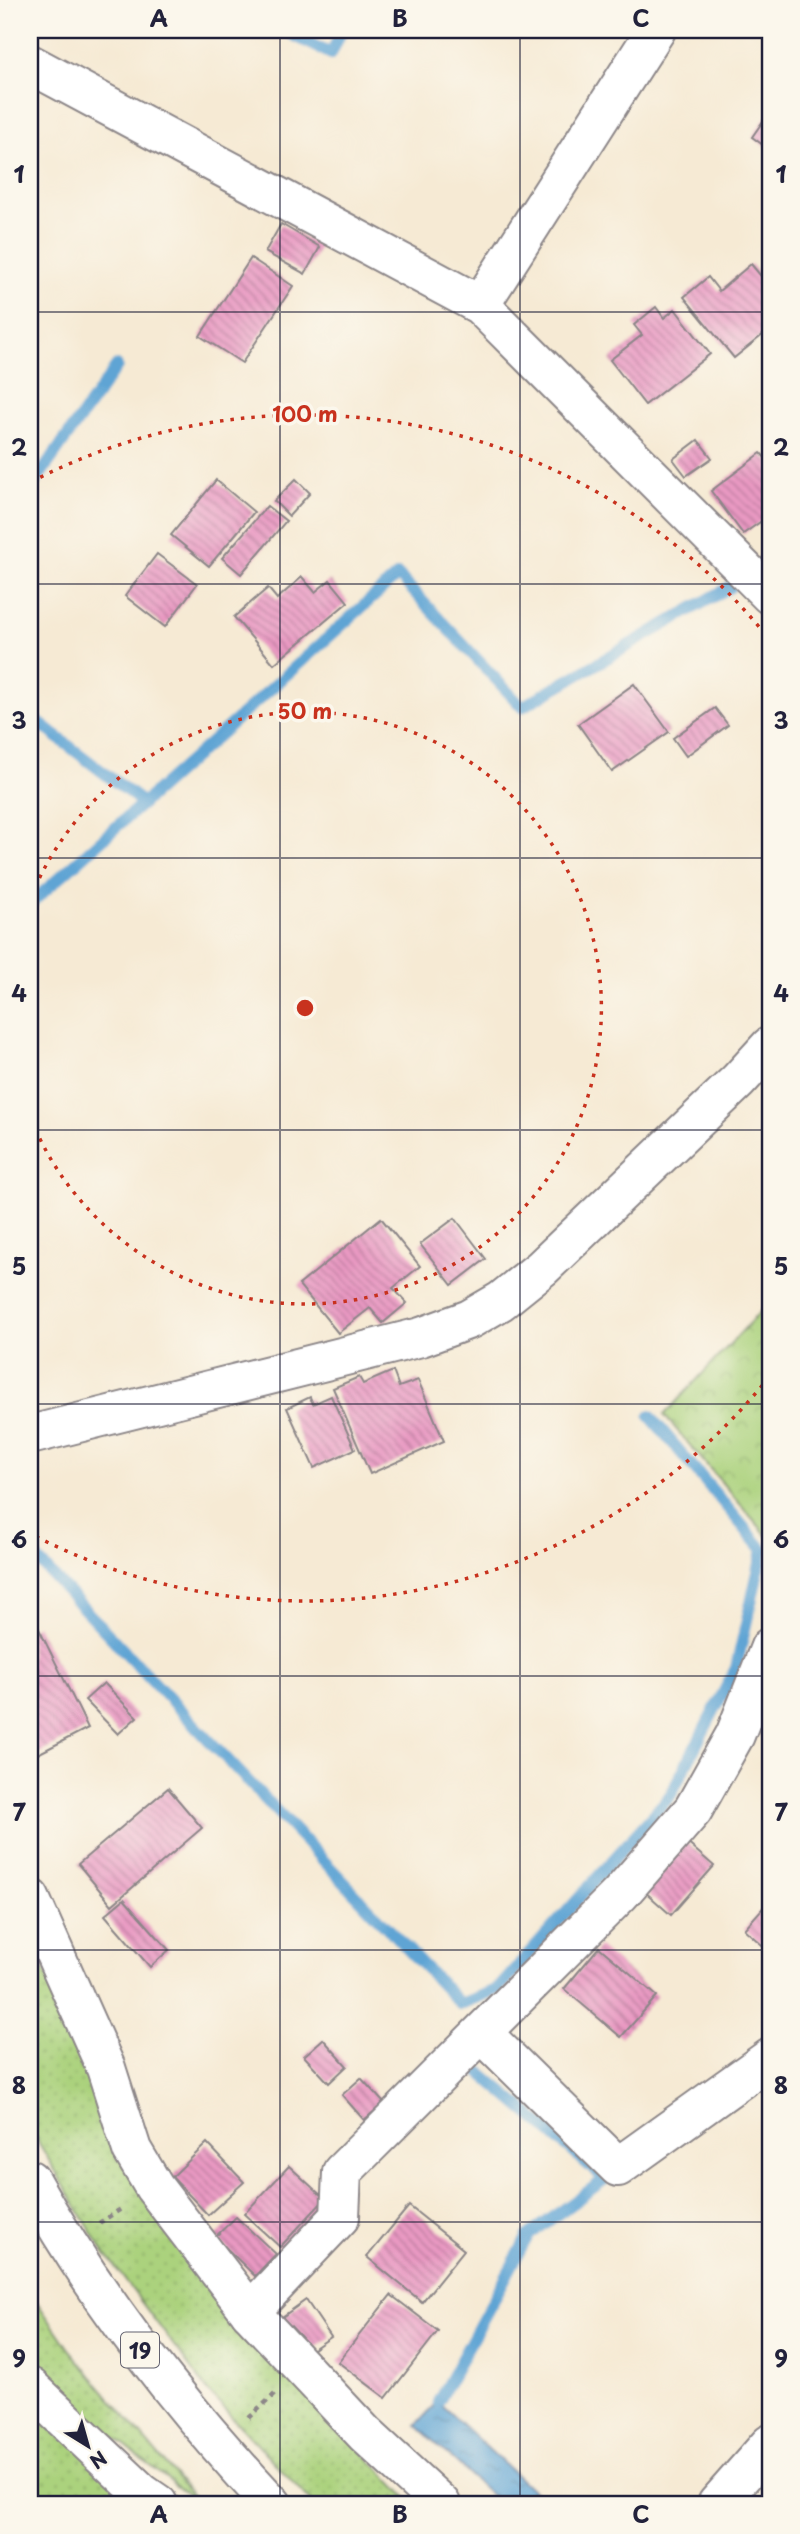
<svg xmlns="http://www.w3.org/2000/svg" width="800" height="2534" viewBox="0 0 800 2534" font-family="'Playpen Sans',sans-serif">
	<defs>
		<pattern id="grass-dots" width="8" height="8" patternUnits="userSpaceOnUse" patternTransform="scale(1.75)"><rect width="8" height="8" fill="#abd27d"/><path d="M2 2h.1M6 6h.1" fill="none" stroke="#93b46d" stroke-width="1.8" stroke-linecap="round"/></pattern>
		<pattern id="park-crowns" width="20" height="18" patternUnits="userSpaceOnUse" patternTransform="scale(1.75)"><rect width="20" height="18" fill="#abd27d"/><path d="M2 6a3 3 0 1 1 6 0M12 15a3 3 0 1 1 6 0" fill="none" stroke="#93b46d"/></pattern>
		<pattern id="water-ripples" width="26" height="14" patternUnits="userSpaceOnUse" patternTransform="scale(1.75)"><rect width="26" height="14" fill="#5ea4d4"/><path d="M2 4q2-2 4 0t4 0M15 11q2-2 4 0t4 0" fill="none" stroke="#4d85ad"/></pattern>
		<pattern id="building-back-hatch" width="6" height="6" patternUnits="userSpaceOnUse" patternTransform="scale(1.75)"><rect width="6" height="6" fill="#e999c2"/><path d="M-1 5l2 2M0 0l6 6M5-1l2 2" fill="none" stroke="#bc7c9f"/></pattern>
	</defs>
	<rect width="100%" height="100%" fill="#fbf7ec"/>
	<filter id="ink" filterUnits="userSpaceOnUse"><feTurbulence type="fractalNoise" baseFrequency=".0143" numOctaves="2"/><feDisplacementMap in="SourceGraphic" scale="14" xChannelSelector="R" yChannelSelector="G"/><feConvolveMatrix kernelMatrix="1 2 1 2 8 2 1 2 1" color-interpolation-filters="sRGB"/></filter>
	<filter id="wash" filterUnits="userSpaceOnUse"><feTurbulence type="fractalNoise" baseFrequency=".00686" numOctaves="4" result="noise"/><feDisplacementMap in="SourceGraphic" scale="28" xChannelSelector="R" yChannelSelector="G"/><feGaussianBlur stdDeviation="1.57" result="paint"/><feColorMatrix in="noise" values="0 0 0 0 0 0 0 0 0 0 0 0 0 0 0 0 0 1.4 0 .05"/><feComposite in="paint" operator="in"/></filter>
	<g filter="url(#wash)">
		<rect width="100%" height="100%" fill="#f6ead4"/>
		<g fill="url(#grass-dots)" stroke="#667a5c" stroke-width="2">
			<path d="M30,1945L259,2345L413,2504H313L210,2394L101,2248L30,2128Z"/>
			<path d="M30,2292L69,2349L199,2504L30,2371Z"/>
			<path d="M30,2374L141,2504H30Z"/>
		</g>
		<path fill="url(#park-crowns)" stroke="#667a5c" stroke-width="2" d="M770,1301V1539L664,1415Z"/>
		<path fill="url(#water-ripples)" stroke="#406388" stroke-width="2" d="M438,2402L547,2504H500L416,2425Z"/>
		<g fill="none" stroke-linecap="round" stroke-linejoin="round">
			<g stroke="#5ea4d4" stroke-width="12">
				<path d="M283,30L331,54L342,30"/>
				<path d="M30,489L117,366"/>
				<path d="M30,716L143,803"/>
				<path d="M30,904L398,575L522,707L730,587"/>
				<path d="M30,1552L460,2004L498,1989L670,1796L736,1668L763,1550L650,1416"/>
				<path d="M438,2402L528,2236L605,2179L475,2068"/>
			</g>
		</g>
		<g id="blocks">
			<g fill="url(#building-back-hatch)">
				<path d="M770,111V150L752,137Z"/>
				<path d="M281,224L320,247L305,274L265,252Z"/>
				<path d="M251,258L293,286L242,363L200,336Z"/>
				<path d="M751,264L770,287V329L734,358L684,297L708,277L719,291Z"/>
				<path d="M656,307L664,318L675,309L710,354L645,405L610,360L642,335L634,325Z"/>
				<path d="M698,440L712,458L686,476L673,459Z"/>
				<path d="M761,453L766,459L770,456V515L743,534L711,491Z"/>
				<path d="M296,479L310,493L289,516L274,501Z"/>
				<path d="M216,480L254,512L209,566L171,535Z"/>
				<path d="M267,506L286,521L241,574L222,558Z"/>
				<path d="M157,554L197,584L165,627L125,596Z"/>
				<path d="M302,577L315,592L330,580L348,602L274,664L234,617L268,588L277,599Z"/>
				<path d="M634,684L669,732L612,772L578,724Z"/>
				<path d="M715,708L728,725L686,756L673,738Z"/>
				<path d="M381,1218L420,1266L393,1288L407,1303L383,1323L370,1308L338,1333L299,1285Z"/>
				<path d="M455,1218L486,1259L452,1285L420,1244Z"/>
				<path d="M393,1371L399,1387L418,1380L444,1441L370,1474L333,1388L359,1377L363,1384Z"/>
				<path d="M331,1396L355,1449L314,1468L287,1408L310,1397L313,1404Z"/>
				<path d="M37,1625L88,1728L30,1758V1629Z"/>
				<path d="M104,1683L137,1717L118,1734L85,1700Z"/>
				<path d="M168,1788L202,1828L112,1905L78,1864Z"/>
				<path d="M685,1841L714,1866L671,1915L643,1890Z"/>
				<path d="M124,1899L169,1950L150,1967L105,1915Z"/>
				<path d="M770,1900V1952L744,1929Z"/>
				<path d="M599,1947L657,1996L621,2037L564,1989Z"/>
				<path d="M323,2039L347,2066L329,2083L304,2056Z"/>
				<path d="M361,2078L384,2103L364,2120L342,2095Z"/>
				<path d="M207,2143L244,2182L208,2215L172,2177Z"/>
				<path d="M289,2166L325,2199L280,2247L244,2214Z"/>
				<path d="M409,2206L464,2250L422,2302L367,2257Z"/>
				<path d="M236,2217L276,2254L255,2276L215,2237Z"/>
				<path d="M391,2295L438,2331L386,2398L338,2362Z"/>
				<path d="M306,2300L331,2337L307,2353L282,2317Z"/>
			</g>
		</g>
	</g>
	<g filter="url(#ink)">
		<use href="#blocks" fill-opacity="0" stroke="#8c8688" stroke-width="2"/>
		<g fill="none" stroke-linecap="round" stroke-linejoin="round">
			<g stroke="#8c8688" stroke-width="42">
				<g id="minor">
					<path d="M30,64L480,305L770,595"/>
					<path d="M480,305L656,30"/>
					<path d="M30,1435L421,1337L470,1319L501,1301L542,1268L738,1081L770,1046"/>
					<path d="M30,1898L106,2068L132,2150L154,2187L250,2312L365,2434L441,2504"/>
					<path d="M482,2033L618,2167L770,2058"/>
					<path d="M250,2312L340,2217L342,2172L620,1894L693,1810L735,1735L770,1647"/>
					<path d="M30,2387L142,2493L158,2504"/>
					<path d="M717,2504L770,2444"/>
				</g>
			</g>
			<g stroke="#8c8688" stroke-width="42">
				<path id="major" d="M30,2180C96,2299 179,2405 272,2504"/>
			</g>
			<g stroke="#8c8688" stroke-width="4.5" stroke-dasharray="5 5" stroke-linecap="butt">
				<path d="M99,2223L121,2209"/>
				<path d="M249,2418L276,2393"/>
			</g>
			<use href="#minor" stroke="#fff" stroke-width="38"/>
			<use href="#major" stroke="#fff" stroke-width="38"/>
		</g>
	</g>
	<path fill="none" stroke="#22223b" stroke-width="2" stroke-opacity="0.55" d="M280,30V2504M520,30V2504M30,312H770M30,584H770M30,858H770M30,1130H770M30,1404H770M30,1676H770M30,1950H770M30,2222H770"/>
	<g fill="none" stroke="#c8321e" stroke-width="3.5" stroke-dasharray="3.5 7">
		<path d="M31 897A296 296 0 1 1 31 1119"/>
		<path d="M769 1377A593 593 0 0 1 31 1534M31 482A593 593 0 0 1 769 639"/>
	</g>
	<g text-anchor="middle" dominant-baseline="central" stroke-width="7" stroke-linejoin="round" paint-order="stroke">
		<rect fill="#fbf7ec" stroke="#636270" stroke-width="2" x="121" y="2332.5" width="38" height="35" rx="5"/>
		<g font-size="21" font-weight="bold" fill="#22223b">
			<text x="140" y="2350">19</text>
		</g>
	</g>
	<circle cx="305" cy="1008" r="10" fill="#c8321e" stroke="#fbf7ec" stroke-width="3.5"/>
	<g font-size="21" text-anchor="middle" font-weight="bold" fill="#c8321e" stroke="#fbf7ec" stroke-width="7" stroke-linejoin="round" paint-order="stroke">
		<text x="305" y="422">100 m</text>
		<text x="305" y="719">50 m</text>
	</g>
	<rect width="800" height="2534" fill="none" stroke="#fbf7ec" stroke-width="77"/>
	<g transform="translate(88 2446) rotate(143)" stroke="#fbf7ec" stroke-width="5" paint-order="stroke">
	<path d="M0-5L12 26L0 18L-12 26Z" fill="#22223b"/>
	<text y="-10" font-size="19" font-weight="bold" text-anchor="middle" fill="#22223b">N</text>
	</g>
	<rect x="38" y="38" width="724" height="2458" fill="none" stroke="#22223b" stroke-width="2.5"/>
	<g font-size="23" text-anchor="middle" font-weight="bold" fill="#22223b">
		<text x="159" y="27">A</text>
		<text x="400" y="27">B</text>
		<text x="641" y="27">C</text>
		<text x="19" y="183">1</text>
		<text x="781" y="183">1</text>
		<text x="19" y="456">2</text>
		<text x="781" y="456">2</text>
		<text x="19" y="729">3</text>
		<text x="781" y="729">3</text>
		<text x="19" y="1002">4</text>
		<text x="781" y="1002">4</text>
		<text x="19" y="1275">5</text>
		<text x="781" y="1275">5</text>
		<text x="19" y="1548">6</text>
		<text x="781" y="1548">6</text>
		<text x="19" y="1821">7</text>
		<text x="781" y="1821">7</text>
		<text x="19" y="2094">8</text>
		<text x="781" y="2094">8</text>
		<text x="19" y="2367">9</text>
		<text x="781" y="2367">9</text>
		<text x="159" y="2523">A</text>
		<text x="400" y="2523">B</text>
		<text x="641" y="2523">C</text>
	</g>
</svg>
